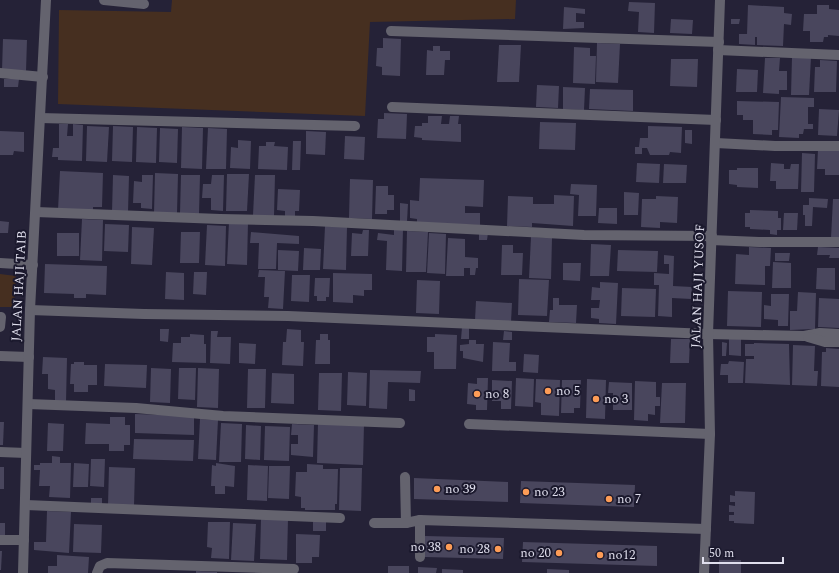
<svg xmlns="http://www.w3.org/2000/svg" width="839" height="573" viewBox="0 0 839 573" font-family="Spectral,serif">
	<rect width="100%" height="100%" fill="#252237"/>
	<g fill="#462f20">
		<path d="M172,0H516L515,19L370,22L365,116L58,104L59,10L171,12Z"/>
		<path d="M0,274L16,276L14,307H0Z"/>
	</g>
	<g fill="#49465d">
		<path d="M629,2L655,3L654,33L638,32L639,12L628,11Z"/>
		<path d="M748,5L784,7V13L792,14L791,25L784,24L783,46L757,45V37H755V45L739,44V34H747Z"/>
		<path d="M817,5H829V9L839,10V36L828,35V37H824L823,42H810V31H803L804,14H817Z"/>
		<path d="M564,7L585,9V14L576,13V22H584V28L563,29Z"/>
		<path d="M671,19L693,20L692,34L670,33Z"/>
		<path d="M731,19H740L739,24H731Z"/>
		<path d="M383,38L401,39L400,76L382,75V67L376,66L377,48H383Z"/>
		<path d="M3,39L27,40L26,71L2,70Z"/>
		<path d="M597,43L620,44L618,83L596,82Z"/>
		<path d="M499,45H521L519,82H497Z"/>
		<path d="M433,46H440V51H450V60H445L444,75H426L427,50L433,51Z"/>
		<path d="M574,47L590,48V56H596L595,84L573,83Z"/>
		<path d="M792,57H811L809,95H791Z"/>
		<path d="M765,58H780L779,71H787V90H779V94L763,93Z"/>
		<path d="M671,59H698L697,87L670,86Z"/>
		<path d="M820,60L837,61L836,92H814L815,67H820Z"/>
		<path d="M737,69L758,70L757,92H736Z"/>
		<path d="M4,79H19L18,87H4Z"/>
		<path d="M537,85L559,86L558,108L536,107Z"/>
		<path d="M563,87L585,88L584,110L563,109Z"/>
		<path d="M590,89L633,90V111L589,109Z"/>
		<path d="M781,97L814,98V107H808V124H813V129H804L803,134H799V138L779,137Z"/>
		<path d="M737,101L779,102L778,130H772V135L753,134V120H743V115H737Z"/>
		<path d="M819,109L839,110L837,136L818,135Z"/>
		<path d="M384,113L407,114L406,139L377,138L378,119H384Z"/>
		<path d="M428,116H442L441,124H449L450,116H459L458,124H461V142L422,140V138L414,137L415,126H422V123H428Z"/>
		<path d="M540,122L576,123L575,150L539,149Z"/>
		<path d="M59,124H68L67,136H73V124L83,125L82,161L58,160V157H52L53,148H59Z"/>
		<path d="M87,126L109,127L107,162L86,161Z"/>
		<path d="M113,126L133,127L132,162L112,161Z"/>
		<path d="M648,126L682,127L681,153L670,152L669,155H650L647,148H642V154H635V147H639L640,138H648Z"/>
		<path d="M137,127L157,128L156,163L136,162Z"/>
		<path d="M182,127L203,128L202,169L181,168Z"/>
		<path d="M160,128L178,129L177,163L159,162Z"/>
		<path d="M208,128L227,129L226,169H206Z"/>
		<path d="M685,130H692V144L685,143Z"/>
		<path d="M0,131L24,132V152L14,151L13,155H0Z"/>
		<path d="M306,131L326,132L325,155L306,154Z"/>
		<path d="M345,136L365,137L364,160L344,159Z"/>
		<path d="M238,140L251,141L250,169L230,168L231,147L238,148Z"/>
		<path d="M293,141H301L300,170H292Z"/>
		<path d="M266,142H275L274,146L288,147L287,170L258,169L259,146H266Z"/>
		<path d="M818,150L839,151V175H825V169H817Z"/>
		<path d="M802,153L815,154L814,192H801Z"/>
		<path d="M637,163L660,164L659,183L636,182Z"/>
		<path d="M771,163L784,164V169H790L791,164H799L798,189H776V181H770Z"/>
		<path d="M664,164L687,165L686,183H663Z"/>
		<path d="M737,168H758V188L737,187V185L729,184V170H737Z"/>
		<path d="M60,171L103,173L102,207H93V211L58,210Z"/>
		<path d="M155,173L178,174L177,213H154Z"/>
		<path d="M227,174H249L247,211H226Z"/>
		<path d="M113,175L129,176L128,212H112Z"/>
		<path d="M142,175H153L152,209L141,208V203H133L134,181L142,182Z"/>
		<path d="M181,175H200L199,214L180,213Z"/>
		<path d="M212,175H224L223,211L211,210V198H202L203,184H211Z"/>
		<path d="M255,175H275L274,216L253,215Z"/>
		<path d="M420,178L484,180L483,207L465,206V213H480V225L417,223V219L410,218V200L419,201Z"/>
		<path d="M350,179L373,180L372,219L349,218Z"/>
		<path d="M571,184L597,185L596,216H578L579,195L570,194Z"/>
		<path d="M376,186H388V195H394V210H387V214H375Z"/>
		<path d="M278,189L300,190L299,211H295V217L285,216V211L277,210Z"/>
		<path d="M624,192L639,193L638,215H624Z"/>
		<path d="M554,195L574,196L573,226L532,223V227L507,226L508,196L533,197V204H554Z"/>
		<path d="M656,196L678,197L677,223L660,222V228L641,227L642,199H656Z"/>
		<path d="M809,198L828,199L827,208L813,207L812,226H805V215H803V205H809Z"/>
		<path d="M833,199H839V238H831Z"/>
		<path d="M400,203L408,204L407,221H400Z"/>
		<path d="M599,208H617V224L598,223Z"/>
		<path d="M750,210L778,211V218H781V230H777V235L770,234V230L750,229V227H745V213H750Z"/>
		<path d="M784,213H798L797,230H783Z"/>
		<path d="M82,219L103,220L102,261L80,260Z"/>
		<path d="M0,221L9,222L8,233H0Z"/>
		<path d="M229,222H248L247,265L227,264Z"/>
		<path d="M105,224L129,225L128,252L104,251Z"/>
		<path d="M207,225L226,226L225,266L205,265Z"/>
		<path d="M325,226L347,227L346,270L323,269Z"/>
		<path d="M132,227L154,228L152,265L131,264Z"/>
		<path d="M394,229H403L402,271L386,270L387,241L377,240L378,233L394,235Z"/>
		<path d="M363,230H369L368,256H351L352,233L362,234Z"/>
		<path d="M407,231L428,232L426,272H406Z"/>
		<path d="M181,232H200L199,263H180Z"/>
		<path d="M251,232L299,236V244L277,243L276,269H258L259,243H250Z"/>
		<rect x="57" y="233" width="22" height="23"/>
		<path d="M429,233L446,234L445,274L427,273Z"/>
		<path d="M479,233H488L487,240H479Z"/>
		<path d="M531,237L552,238L551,279L529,278Z"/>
		<path d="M448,238L465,239V257L478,258V268H476L475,275H470V268H464V276H446Z"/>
		<path d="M591,244L611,245L609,276H590Z"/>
		<path d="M502,245H513V253H523L522,275H501Z"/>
		<path d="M749,247L771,248L770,266H765V285L735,284L736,254L749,255Z"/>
		<path d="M818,247L839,248V258H829L830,255H817Z"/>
		<path d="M304,248L321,249L320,270H303Z"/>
		<path d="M278,250L299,251L298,271L278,270Z"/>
		<path d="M618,250L658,251L657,272L617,271Z"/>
		<path d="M775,253H790L789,261H775Z"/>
		<path d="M664,255L674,256L673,286L692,287L691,299L672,298V317L658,316L659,285H654V273L669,274V264H664Z"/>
		<path d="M773,262L791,263V288H772Z"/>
		<path d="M563,263H581L580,281L563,280Z"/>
		<path d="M45,264L107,266L106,295L86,294V298H74V294L44,293Z"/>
		<path d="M817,268H835V290L816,289Z"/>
		<path d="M259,270L285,271L283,309L268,308L269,297H264L265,277H258Z"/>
		<path d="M166,272L184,273V300L165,299Z"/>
		<path d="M194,272H207L206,295L193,294Z"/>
		<path d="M333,273L372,274V290H364V296L353,295V303L333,302Z"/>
		<path d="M292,275H310L309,302L291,301Z"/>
		<path d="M315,278H330L329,297H326V301H317V296H314Z"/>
		<path d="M519,279L549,280L547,316L518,315Z"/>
		<path d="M417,280L440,281L439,314L416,313Z"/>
		<path d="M600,282L618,283L616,324L599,323V319L591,318V308H599L600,300H591L592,287L600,288Z"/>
		<path d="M622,288L656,289L655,317L621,316Z"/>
		<path d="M728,291L762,292L761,327L727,326Z"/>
		<path d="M798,292L816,293L815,329L790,330V311H797Z"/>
		<path d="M771,294H789L788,326H778V320L764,319V305L771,306Z"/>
		<path d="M553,298H559V305H577L576,323L549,322L550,310H553Z"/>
		<path d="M819,298L839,299V328L818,327Z"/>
		<path d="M476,301L512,303L511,322L475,320Z"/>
		<path d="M462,327L469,328V339H461Z"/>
		<path d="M160,329H169L168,342L160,341Z"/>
		<path d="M287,329L301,330V342H304L303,366L282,365L283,342H286Z"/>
		<path d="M211,331H218L217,337H231L230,364L210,363Z"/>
		<path d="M504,331L512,332V340H503Z"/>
		<path d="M190,334L204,335V344H206V363L172,362L173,343H181V337H190Z"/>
		<path d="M320,334H328V340H330V364H315L316,340H320Z"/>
		<path d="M435,334L457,335L456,369H434V352H427V337H435Z"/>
		<path d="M729,338H741V356L729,355Z"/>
		<path d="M671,339H690L689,363H670Z"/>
		<path d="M469,340H476V344H484L483,362L463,358V351H460V345L469,344Z"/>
		<path d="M493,342L510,343L509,362H516V371H492Z"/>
		<path d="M722,342L727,343L726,356H722Z"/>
		<path d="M239,343L256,344L255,364L239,363Z"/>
		<path d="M754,343L789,344L790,385L745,383L746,359H754V356H745V344H754Z"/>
		<path d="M793,345L815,346L814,371H818L817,386L792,385Z"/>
		<path d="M826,348L839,349V387L821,386L822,352H826Z"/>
		<path d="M524,354L539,355L538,373L523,372Z"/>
		<path d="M43,357L67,358L66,402L55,401V390L48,389V374H42Z"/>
		<path d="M729,361L744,362L743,383H728V375H720L721,364H728Z"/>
		<path d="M74,362H84V365H97V385H88V392H74V384H70L71,364H74Z"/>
		<path d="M105,364L147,365L146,388L104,386Z"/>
		<path d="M151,368L171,369L170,403L150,402Z"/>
		<path d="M179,368H196L195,400L178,399Z"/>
		<path d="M198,368L219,369L218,408L197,407Z"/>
		<path d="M248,369H266L265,408H247Z"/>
		<path d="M370,370L421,371L420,383L388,382L387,409L369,408Z"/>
		<path d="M348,372L367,373L366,406L347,405Z"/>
		<path d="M272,373L294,374V404L271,403Z"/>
		<path d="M319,373H342L341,411L318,410Z"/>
		<path d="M477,378H488L487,410H476V405L467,404L468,383L477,384Z"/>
		<path d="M516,378L534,379L533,407L515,406Z"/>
		<path d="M536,379L560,380L559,416L541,415V403L535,402Z"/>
		<path d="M587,379L606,380L605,419L586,418Z"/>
		<path d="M492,380L512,381L511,409H501V401H492Z"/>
		<path d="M562,380H581L580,408H574V413H561Z"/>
		<path d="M635,381L656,382V397H660V406H655V415L648,414V421L634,420Z"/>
		<path d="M609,382L632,383V410H613V393H608Z"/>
		<path d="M662,383H686L685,423H660Z"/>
		<path d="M409,389L415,390V401H409Z"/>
		<path d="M135,414L194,416V435L135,433Z"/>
		<path d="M110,417H125V425H130V445H124V451H109V444H85L86,423L110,424Z"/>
		<path d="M200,419L218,420L216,460L198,459Z"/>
		<path d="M0,422H4L3,445H0Z"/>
		<path d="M48,423L64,424L63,451H47Z"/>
		<path d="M221,423L242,424L241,462H219Z"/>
		<path d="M318,423L364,424L363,465L317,463Z"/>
		<path d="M292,424L314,425L313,457L291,455V444H298V435H291Z"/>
		<path d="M246,425L261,426L260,460L245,459Z"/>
		<path d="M265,426L290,427L289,461L264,460Z"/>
		<path d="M134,439L194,440L193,461L133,459Z"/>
		<path d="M52,456L60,457V463H71L70,498L49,497L50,486H39L40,470H34V465H40V463H52Z"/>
		<path d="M91,459H105L104,487L90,486Z"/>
		<path d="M74,463L89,464L88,487H73Z"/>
		<path d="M216,463L235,466L234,487L225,486V494H215V486H211L212,465L216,466Z"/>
		<path d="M307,464L323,465V469H338L337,504H335V510H305V508H301V497L295,496L296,472H307Z"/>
		<path d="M248,465L268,466L267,501L247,500Z"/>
		<path d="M269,466H290L289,499L268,498Z"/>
		<rect x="0" y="467" width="4" height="22"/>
		<path d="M109,467L135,468L134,506L108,505Z"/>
		<path d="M340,468H362L361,511L339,510Z"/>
		<path d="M414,478L508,482V502L414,499Z"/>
		<path d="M521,481L635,485L634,507L520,503Z"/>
		<path d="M735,491L755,492L754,524L734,523V521H729V515H734V512H729V505L735,506V502H730V495L735,496Z"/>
		<rect x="91" y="498" width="11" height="7"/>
		<path d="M47,511L71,512L69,553L34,550V542H46Z"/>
		<path d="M261,518L288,519L287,560L260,559Z"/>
		<path d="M313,519L326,520V531H313Z"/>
		<path d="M208,522H230L229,559L211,558L212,548L207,547Z"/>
		<rect x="0" y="523" width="5" height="12"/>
		<path d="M233,523L256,524L254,561L231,560Z"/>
		<path d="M74,524L102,525L101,553L73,552Z"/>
		<path d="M296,534L320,535L319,557H312V563H296Z"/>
		<path d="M425,536L504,538L503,559L425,557Z"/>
		<path d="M523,542L657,546V566L522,562Z"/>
		<path d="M0,551H2L1,570H0Z"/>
		<path d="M57,555L89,557L88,573H48V566H57Z"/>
		<rect x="719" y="560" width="22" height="13"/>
		<rect x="388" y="566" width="21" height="7"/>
		<path d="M418,567L437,568L436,573H418Z"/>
		<path d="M442,569L463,570V573H442Z"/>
		<path d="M547,569L569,570V573H547Z"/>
		<path d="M196,571L217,572V573H196Z"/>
	</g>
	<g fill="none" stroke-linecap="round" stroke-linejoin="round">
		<g stroke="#64636e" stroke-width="10">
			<path d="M104,0L144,4"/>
			<path d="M391,31L719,42"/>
			<path d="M718,50L839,55"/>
			<path d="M0,73L43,77"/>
			<path d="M392,107L716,120"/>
			<path d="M40,118L355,126"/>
			<path d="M716,143L775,146H839"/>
			<path d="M36,212L220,219L313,221L584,235L712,236"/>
			<path d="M711,240L759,242H839"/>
			<path d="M0,263L33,265"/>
			<path d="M30,310L144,314L288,316L708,334L804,336L820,333L839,334"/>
			<path d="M0,327L1,317"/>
			<path d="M808,337L825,342H839"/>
			<path d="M0,356L29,357"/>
			<path d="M28,404L136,408L223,416L400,423"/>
			<path d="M469,424L710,434"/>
			<path d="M0,452L26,453"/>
			<path d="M405,477L406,523"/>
			<path d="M26,505L340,518"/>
			<path d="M420,520V557"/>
			<path d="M374,523H406L420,520L706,529"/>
			<path d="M0,540H24"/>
			<path d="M23,573L30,310L46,0"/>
			<path d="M97,573L100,566L107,563L294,569"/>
			<path d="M704,573L710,434L708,334L720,0"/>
		</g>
	</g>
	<g fill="#fd9c56" stroke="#1b192d" stroke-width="1.5">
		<circle cx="548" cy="391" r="4"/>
		<circle cx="477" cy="394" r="4"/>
		<circle cx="596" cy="399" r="4"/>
		<circle cx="437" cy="489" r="4"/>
		<circle cx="526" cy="492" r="4"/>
		<circle cx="609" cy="499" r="4"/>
		<circle cx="449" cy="547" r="4"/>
		<circle cx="498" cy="549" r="4"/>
		<circle cx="559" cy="553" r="4"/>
		<circle cx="600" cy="555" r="4"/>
	</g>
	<g text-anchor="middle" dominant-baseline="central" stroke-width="4" stroke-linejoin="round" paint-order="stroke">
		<g font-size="13" fill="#dfdeec" stroke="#1b192d">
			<text transform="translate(19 286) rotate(-87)">JALAN HAJI TAIB</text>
			<text transform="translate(698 286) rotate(-88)">JALAN HAJI YUSOF</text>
		</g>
		<g font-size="13" fill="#dfdeec" stroke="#1b192d" text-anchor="start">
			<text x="556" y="391">no 5</text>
			<text x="485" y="394">no 8</text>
			<text x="604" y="399">no 3</text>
			<text x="445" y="489">no 39</text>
			<text x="534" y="492">no 23</text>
			<text x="617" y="499">no 7</text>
			<text x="441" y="547" text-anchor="end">no 38</text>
			<text x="490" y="549" text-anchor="end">no 28</text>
			<text x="551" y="553" text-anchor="end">no 20</text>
			<text x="608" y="555">no12</text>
		</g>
	</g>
	<path d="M703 557v6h80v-6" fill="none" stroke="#dfdeec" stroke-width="2"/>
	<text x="709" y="557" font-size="12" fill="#dfdeec" stroke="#1b192d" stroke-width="3" paint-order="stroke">50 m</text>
</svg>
